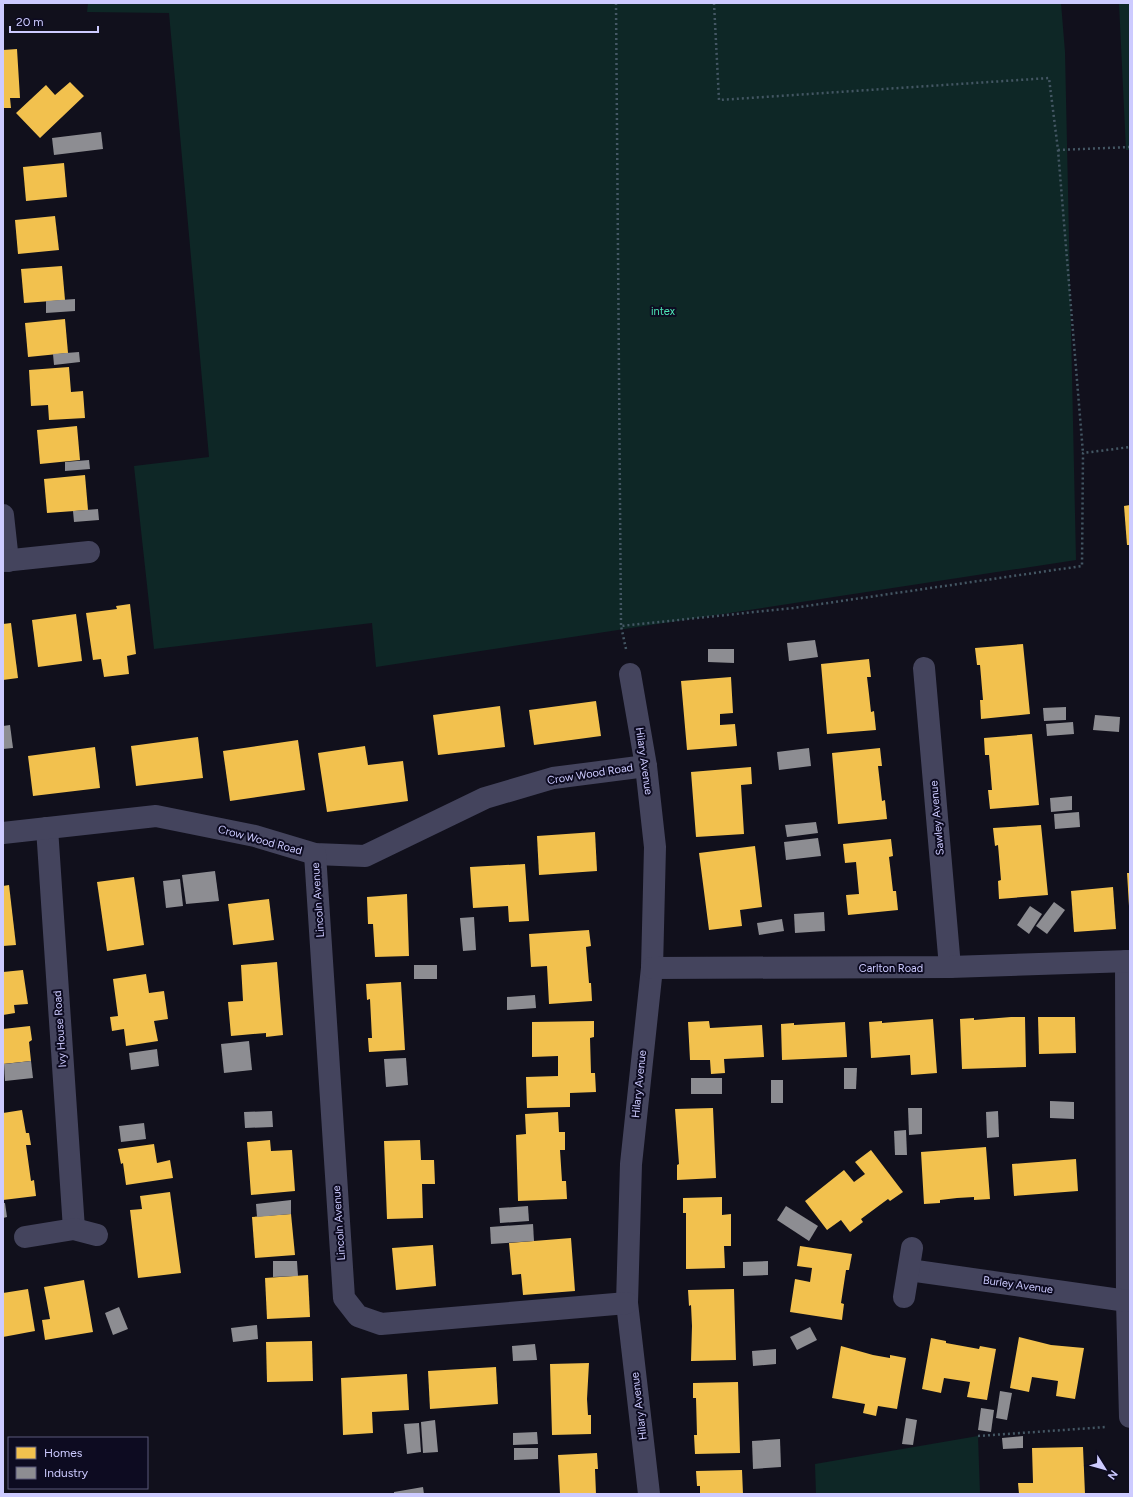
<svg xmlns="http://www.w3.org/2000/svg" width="1133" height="1497" viewBox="0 0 1133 1497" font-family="Figtree,sans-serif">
	<rect width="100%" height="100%" fill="#11101c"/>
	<g fill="#0e2726">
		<path d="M88,3H1061L1065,52L1076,560L376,667L372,623L154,649L134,466L209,457L169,13L87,12Z"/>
		<path d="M1119,3H1130V150H1126Z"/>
		<path d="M978,1436L980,1494H816L815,1464Z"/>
	</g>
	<g fill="#f2c14e">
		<path d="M17,49L20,98H10L11,108H3V50Z"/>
		<path d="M70,82L84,96L40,138L16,113L46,85L55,95Z"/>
		<path d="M64,163L67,197L26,201L23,167Z"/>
		<path d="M55,216L59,250L18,254L15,220Z"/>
		<path d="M62,266L65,300L24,303L21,269Z"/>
		<path d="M65,319L68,353L28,357L25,323Z"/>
		<path d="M69,367L71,392L83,391L85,418L49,420L48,405L31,406L29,370Z"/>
		<path d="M77,426L80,460L40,464L37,430Z"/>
		<path d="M85,475L88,510L47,513L44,479Z"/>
		<path d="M1130,505V545H1127L1124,506Z"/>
		<path d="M130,604L136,654L127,656L129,674L104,677L101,659L93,660L86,613L117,609L116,606Z"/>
		<path d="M76,614L82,661L38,667L32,620Z"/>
		<path d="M11,623L18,678L3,680V624Z"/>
		<path d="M1023,644L1030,714L981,719L980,700H983L980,665H977L975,648Z"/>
		<path d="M869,659L871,677H867L869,694L871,712L874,711L876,730L827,734L821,664Z"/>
		<path d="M731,677L733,713L720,714V725L735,724L737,746L687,750L681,681Z"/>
		<path d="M596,701L601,736L534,745L529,710Z"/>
		<path d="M500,706L505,747L438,755L433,715Z"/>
		<path d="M1032,734L1039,805L990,809L988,790H992L989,755H985L984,738Z"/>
		<path d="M198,737L203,778L136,786L131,746Z"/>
		<path d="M298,740L305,790L230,801L223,751Z"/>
		<path d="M365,746L368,765L403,761L408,801L327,812L318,753Z"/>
		<path d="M95,747L100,788L33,796L28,756Z"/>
		<path d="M880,748L882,766H878L882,801L885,800L887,819L838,824L832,753Z"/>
		<path d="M751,767L752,784L741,785L744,834L696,837L691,772Z"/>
		<path d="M1041,825L1048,895L999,899L998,881L1001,880L998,845L995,846L993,828Z"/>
		<path d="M595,832L597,871L539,875L537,836Z"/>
		<path d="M891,839L893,856L889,857L893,891H896L898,910L848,915L846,895L859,894L856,862L845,863L843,844Z"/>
		<path d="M755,846L762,907L740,910L742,926L709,930L699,853Z"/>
		<path d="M525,864L529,921L509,922L508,906L473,908L470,867Z"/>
		<path d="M1127,873H1130V906H1129Z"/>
		<path d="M134,877L144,945L107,951L97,882Z"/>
		<path d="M9,885L16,945L3,946V886Z"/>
		<path d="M1113,887L1116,929L1074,932L1071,891Z"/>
		<path d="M407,894L409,956L375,957L373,924H368L367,897Z"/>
		<path d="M269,899L274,940L233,945L228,904Z"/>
		<path d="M589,930L591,946L586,947L589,983H591L592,1001L549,1004L547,966L531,967L529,934Z"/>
		<path d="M277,962L283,1035L266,1037V1033L231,1036L228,1002L243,1001L241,965Z"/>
		<path d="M23,970L28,1004L14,1005L15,1013L3,1015V972Z"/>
		<path d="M146,974L149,993L164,991L168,1019L154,1021L158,1041L126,1046L124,1029L112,1031L110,1017L118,1016L113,979Z"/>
		<path d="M401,982L405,1050L369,1052L368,1038H372L370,999L367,1000L366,984Z"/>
		<path d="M1011,1017H1025L1026,1067L962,1069L960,1019L974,1018V1020Z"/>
		<path d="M1038,1017H1075L1076,1053L1039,1054Z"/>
		<path d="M933,1019L937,1073L911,1075L910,1055L871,1058L869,1022L882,1021V1023Z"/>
		<path d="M594,1021V1037L590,1038L591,1073H595L596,1092L570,1093V1107L527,1108L526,1077L558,1076V1056L532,1057V1022Z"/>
		<path d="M709,1021L710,1028L762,1025L764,1057L724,1059L725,1073L711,1074L710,1060H690L688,1022Z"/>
		<path d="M845,1022L847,1057L782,1060L781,1024L794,1023V1025Z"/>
		<path d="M30,1026L32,1040L29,1042L31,1061L3,1064V1029Z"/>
		<path d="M713,1108L716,1178L677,1180V1165L679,1164L675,1109Z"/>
		<path d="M22,1110L26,1133H29L31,1145H26L31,1181L34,1180L36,1196L3,1200V1113Z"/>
		<path d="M558,1112L559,1132H565V1150H560L562,1181H566L567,1199L518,1201L516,1135L526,1134L525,1114Z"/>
		<path d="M270,1140L271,1151L292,1150L295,1191L251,1195L247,1142Z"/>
		<path d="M420,1140L421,1160H434L435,1184H422L423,1218L387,1219L384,1141Z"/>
		<path d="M154,1144L157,1163L170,1160L173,1178L126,1185L123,1163L121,1164L118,1149Z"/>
		<path d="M986,1147L990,1199L974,1200V1197L957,1198L940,1200V1203L924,1204L921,1152Z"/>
		<path d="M871,1150L903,1192L890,1201L888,1199L861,1219L863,1222L850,1232L841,1220L827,1230L805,1201L844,1170L854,1182L865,1174L855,1162Z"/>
		<path d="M1076,1159L1078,1191L1014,1196L1012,1164Z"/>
		<path d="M170,1192L181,1273L138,1278L130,1210L142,1209L140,1196Z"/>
		<path d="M722,1197V1215L731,1214V1246H724L725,1268L686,1269V1213H683V1198Z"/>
		<path d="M291,1214L295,1255L255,1258L252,1217Z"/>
		<path d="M571,1238L575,1291L523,1295L521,1274L512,1275L509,1243Z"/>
		<path d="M433,1245L436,1286L396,1290L392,1248Z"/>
		<path d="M800,1246L852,1254L849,1270H846L841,1303L844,1304L842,1320L790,1312L795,1279L810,1282L812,1268L797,1266Z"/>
		<path d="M308,1275L310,1317L267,1319L265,1278Z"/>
		<path d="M84,1280L93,1332L45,1340L42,1320L50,1319L44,1287Z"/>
		<path d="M28,1289L35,1331L3,1337V1293Z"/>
		<path d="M734,1289L736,1360L691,1361L692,1326L691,1305L689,1306L688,1290Z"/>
		<path d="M1019,1337L1051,1345L1084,1348L1075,1399L1056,1396L1058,1381L1032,1377L1029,1392L1010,1388Z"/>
		<path d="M931,1338L946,1341V1343L979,1349L980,1346L996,1349L987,1400L967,1397L970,1382L944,1378L941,1393L922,1389Z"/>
		<path d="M312,1341L313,1381L267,1382L266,1342Z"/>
		<path d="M841,1346L873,1355L890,1358V1355L906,1358L897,1409L878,1406L876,1416L863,1413L865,1404L832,1398Z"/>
		<path d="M589,1363L587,1399L588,1415H591V1434L552,1435L550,1364Z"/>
		<path d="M496,1367L498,1404L430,1409L428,1371Z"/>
		<path d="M407,1374L409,1410L372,1412L373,1433L343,1435L341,1378Z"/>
		<path d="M738,1382L740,1453L695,1454L694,1435H697L696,1398H693V1383Z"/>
		<path d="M1083,1447L1085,1494H1019L1018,1483H1033L1032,1448Z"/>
		<path d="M597,1453L598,1469H595L596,1494H560L558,1455Z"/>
		<path d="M742,1470L743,1494H700V1486H697L696,1471Z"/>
	</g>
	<g fill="#8d8d92">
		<path d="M101,132L103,149L54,155L52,138Z"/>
		<path d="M75,299V311L46,313V301Z"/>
		<path d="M79,352L80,362L54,365L53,354Z"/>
		<path d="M89,460L90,469L65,471V462Z"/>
		<path d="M98,509L99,520L74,522L73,511Z"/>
		<path d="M815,640L818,657L789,661L787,643Z"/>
		<path d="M708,649H734V663L708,662Z"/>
		<path d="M1066,707V720L1044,721L1043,708Z"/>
		<path d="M1095,715L1120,717L1119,732L1093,730Z"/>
		<path d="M1073,722L1074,734L1047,736L1046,724Z"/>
		<path d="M10,725L13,748L3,749V726Z"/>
		<path d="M809,748L811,766L779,770L777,752Z"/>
		<path d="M1072,796V810L1051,812L1050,798Z"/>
		<path d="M1079,812L1080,827L1055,829L1054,814Z"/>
		<path d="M816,822L818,833L787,837L785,825Z"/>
		<path d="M818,838L821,856L786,860L784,842Z"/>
		<path d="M215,871L219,901L186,904L182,875Z"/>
		<path d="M180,879L183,906L166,908L163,881Z"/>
		<path d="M1054,902L1065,910L1047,934L1036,926Z"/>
		<path d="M1030,906L1042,914L1029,934L1017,925Z"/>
		<path d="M824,912L825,931L795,933L794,914Z"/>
		<path d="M474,917L476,950L463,951L460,918Z"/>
		<path d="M782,919L784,931L759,935L757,923Z"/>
		<rect x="414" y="965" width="23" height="14"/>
		<path d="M535,995L536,1008L507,1010V997Z"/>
		<path d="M249,1041L252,1070L224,1073L221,1044Z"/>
		<path d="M157,1049L159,1066L131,1070L129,1053Z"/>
		<path d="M406,1058L408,1085L386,1087L384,1059Z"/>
		<path d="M31,1061L33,1078L5,1081L4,1064Z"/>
		<path d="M844,1068H857L856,1089H844Z"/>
		<rect x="691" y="1078" width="31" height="16"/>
		<rect x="771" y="1080" width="12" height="23"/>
		<path d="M1050,1101L1074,1102V1119L1050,1118Z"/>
		<path d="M908,1108H922V1134L909,1135Z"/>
		<path d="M272,1111L273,1127L245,1128L244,1112Z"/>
		<path d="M998,1111L999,1137L987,1138L986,1112Z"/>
		<path d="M144,1123L146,1139L121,1142L119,1126Z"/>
		<path d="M906,1130L907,1155H895L894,1131Z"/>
		<path d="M291,1200V1214L257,1217L256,1204Z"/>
		<path d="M3,1203H5L7,1217L3,1218Z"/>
		<path d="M528,1206L529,1221L500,1223L499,1208Z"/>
		<path d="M786,1206L818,1226L809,1241L777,1220Z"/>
		<path d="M533,1224L534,1241L491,1244L490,1227Z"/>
		<path d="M273,1261H297L298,1276L273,1277Z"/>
		<path d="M768,1261V1275L743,1276V1262Z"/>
		<path d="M119,1307L128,1329L113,1335L105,1313Z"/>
		<path d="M257,1325L258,1339L233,1342L231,1328Z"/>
		<path d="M810,1327L817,1340L797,1350L790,1337Z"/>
		<path d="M535,1344L537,1360L513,1361L512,1346Z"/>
		<path d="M776,1349V1364L753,1366L752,1351Z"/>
		<path d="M1000,1391L1012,1393L1007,1420L996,1418Z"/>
		<path d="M981,1408L994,1410L991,1432L978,1430Z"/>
		<path d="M906,1418L917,1420L913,1445L902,1444Z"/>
		<path d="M435,1420L438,1452L423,1453L421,1422Z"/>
		<path d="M419,1423L421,1452L407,1454L404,1424Z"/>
		<path d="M537,1432L538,1444L513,1445V1433Z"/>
		<path d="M1023,1436V1448L1003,1449L1002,1438Z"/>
		<path d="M780,1439L781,1467L753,1469L752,1441Z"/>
		<path d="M514,1448H538V1459L514,1460Z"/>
		<path d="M423,1487L424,1494H394V1492Z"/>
	</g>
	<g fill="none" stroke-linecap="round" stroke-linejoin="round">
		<g stroke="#445764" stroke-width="2.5" stroke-dasharray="2 3" stroke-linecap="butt">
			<path d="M616,3L621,626"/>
			<path d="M714,3L719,100L1049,78L1058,150L1083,453"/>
			<path d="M1058,150L1130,147"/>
			<path d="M626,649L621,626L793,608L1082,566L1083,453L1130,447"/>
			<path d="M978,1436L1106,1427"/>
		</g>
		<g stroke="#44445d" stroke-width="22">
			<path d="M3,515L8,561"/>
			<path d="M3,561L89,552"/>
			<path d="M924,668L950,967"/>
			<path d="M630,674L646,766L655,847L652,968L631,1164L627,1303L649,1494"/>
			<path d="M47,828L74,1229"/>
			<path d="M3,833L156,816L255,836L315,854L365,856L485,798L553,778L646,766"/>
			<path d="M315,854L344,1298L358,1316L381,1324L627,1303"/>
			<path d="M1126,961L1127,1301L1130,1417"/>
			<path d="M652,968L950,967L1130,961"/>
			<path d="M25,1237L74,1229L97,1235"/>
			<path d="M909,1270L1127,1301"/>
			<path d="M904,1297L912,1248"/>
		</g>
	</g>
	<g text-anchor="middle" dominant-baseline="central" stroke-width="4" stroke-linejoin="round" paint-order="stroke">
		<g font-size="11" fill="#4de8b7" stroke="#0d0b21">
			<text x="663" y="311">intex</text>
		</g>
		<g font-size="11" fill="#cdcbff" stroke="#0d0b21">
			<text transform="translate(644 761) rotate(82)">Hilary Avenue</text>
			<text transform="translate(590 774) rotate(-9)">Crow Wood Road</text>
			<text transform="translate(937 818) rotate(-95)">Sawley Avenue</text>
			<text transform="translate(260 840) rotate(15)">Crow Wood Road</text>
			<text transform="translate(318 900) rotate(-94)">Lincoln Avenue</text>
			<text x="891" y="968">Carlton Road</text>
			<text transform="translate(60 1029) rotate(-94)">Ivy House Road</text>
			<text transform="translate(639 1084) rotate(-84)">Hilary Avenue</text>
			<text transform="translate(339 1223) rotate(-94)">Lincoln Avenue</text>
			<text transform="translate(1018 1285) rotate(8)">Burley Avenue</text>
			<text transform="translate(639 1406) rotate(-97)">Hilary Avenue</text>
		</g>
	</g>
	<rect width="1133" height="1497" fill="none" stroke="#cdcbff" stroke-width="8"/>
	<rect x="8" y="1437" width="140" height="52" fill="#0d0b21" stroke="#5a587a"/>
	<rect x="16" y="1447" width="20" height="12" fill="#f2c14e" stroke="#5a587a"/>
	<text x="44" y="1457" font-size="12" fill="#cdcbff">Homes</text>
	<rect x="16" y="1467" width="20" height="12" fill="#8d8d92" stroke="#5a587a"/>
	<text x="44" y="1477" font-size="12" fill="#cdcbff">Industry</text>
	<g transform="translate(1105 1469) rotate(127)" stroke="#0d0b21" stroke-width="3" paint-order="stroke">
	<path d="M0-3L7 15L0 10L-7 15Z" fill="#cdcbff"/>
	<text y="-6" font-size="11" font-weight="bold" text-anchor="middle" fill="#cdcbff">N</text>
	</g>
	<path d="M10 26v6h88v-6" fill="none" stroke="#cdcbff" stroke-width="2"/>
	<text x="16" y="26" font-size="12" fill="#cdcbff" stroke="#0d0b21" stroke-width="3" paint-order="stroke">20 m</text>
</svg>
